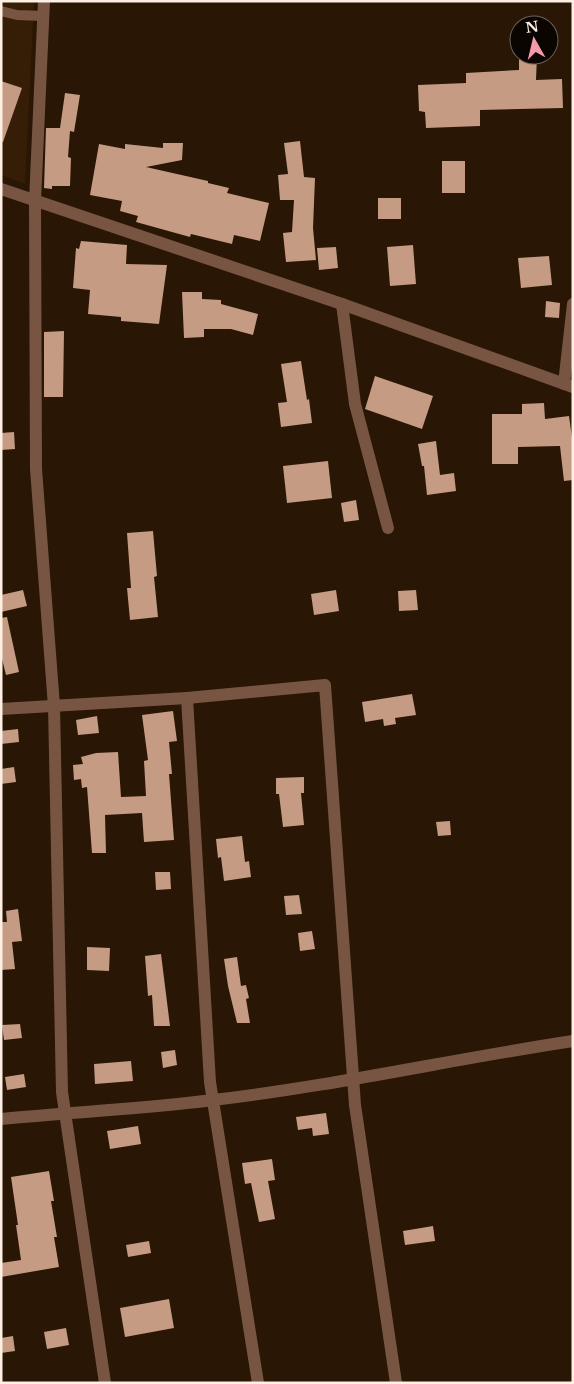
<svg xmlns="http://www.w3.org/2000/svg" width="574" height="1384" viewBox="0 0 574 1384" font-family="'Libre Baskerville',serif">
	<rect width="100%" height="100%" fill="#291604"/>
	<path fill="#361d05" d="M1,1H34L25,184L1,175Z"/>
	<g fill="#c59b83">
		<path d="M519,55H537L536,80L562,79L563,108L480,110V126L426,128L425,112L419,111L418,85L466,83V73L519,70Z"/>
		<path d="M1,81L22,88L3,142H1Z"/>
		<path d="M65,93L80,95L74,132L70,131L68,157L71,158L70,186H52V189L44,188L46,128H60Z"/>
		<path d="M300,141L304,177L315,178L313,228L316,260L286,262L283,233L292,232L294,200H280L278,175L288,174L284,143Z"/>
		<path d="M163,143H183L182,160L146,167L208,181V183L229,188L227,193L269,203L260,241L234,235L232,244L191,234L190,237L136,222L138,216L120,211L122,201L90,195L99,144L125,149V144L163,148Z"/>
		<rect x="442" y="161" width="23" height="32"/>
		<rect x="378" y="198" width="23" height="21"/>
		<path d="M81,241L127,245L126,264L167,265L159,324L121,321V317L88,314L90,290L73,288L76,248L79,249Z"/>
		<path d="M413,245L416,284L390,286L387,247Z"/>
		<path d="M336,247L338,268L319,270L317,248Z"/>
		<path d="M549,256L552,285L521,288L518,258Z"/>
		<path d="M182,292H202V299L221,300V304L258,314L253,335L231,329H204V337L184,338Z"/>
		<path d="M546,301L560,303L559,318L545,317Z"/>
		<path d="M64,331L63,397H44V332Z"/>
		<path d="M301,361L307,400L309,399L312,423L281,427L278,403L287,402L281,364Z"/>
		<path d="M375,376L433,396L422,429L365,409Z"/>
		<path d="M544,403L545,419L569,416L573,445V480L564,481L560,446L518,447V464H492V414H522V404Z"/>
		<path d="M14,432L15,449L1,450V433Z"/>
		<path d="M436,441L440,475L454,473L456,491L427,495L424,466H422L418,444Z"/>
		<path d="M328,461L332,498L287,503L283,466Z"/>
		<path d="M356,500L359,520L344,522L341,503Z"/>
		<path d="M153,531L157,576L154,577L158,617L130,620L127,588H131L127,533Z"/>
		<path d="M23,590L27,606L1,612V595Z"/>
		<path d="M336,590L339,611L314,615L311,594Z"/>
		<path d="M416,590L418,610L399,611L398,591Z"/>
		<path d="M7,617L19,672L6,675L1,655V618Z"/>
		<path d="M412,694L416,715L395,718L396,724L384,726L383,719L365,722L362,702Z"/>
		<path d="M173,711L177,741L169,742L172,774H169L174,840L144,842L142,813L105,815L106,853H92L87,787L82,788L81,779L74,780L73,765L83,764L81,757L96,753L118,752L121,797L146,796L144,761L148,760L142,715Z"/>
		<path d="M97,716L99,733L78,735L76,720Z"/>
		<path d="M18,729L19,742L1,744V731Z"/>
		<path d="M14,767L16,782L1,784V769Z"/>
		<path d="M304,777V793H301L304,825L283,827L279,794H276V778Z"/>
		<path d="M450,821L451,835L438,836L436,822Z"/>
		<path d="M242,836L245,862L249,861L251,877L224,881L221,857L218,858L216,839Z"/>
		<path d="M155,872H170L171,889L156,890Z"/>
		<path d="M299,895L302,914L286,915L284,896Z"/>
		<path d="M18,909L22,941L12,942L15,969L1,970V922H7L6,911Z"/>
		<path d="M312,931L315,949L300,951L298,933Z"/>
		<path d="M87,947L110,948L109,971L87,970Z"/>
		<path d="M161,954L170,1026H154L152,995L148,996L145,956Z"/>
		<path d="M237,957L241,986L246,985L249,998L246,999L250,1023H237L228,986L224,959Z"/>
		<path d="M20,1024L22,1038L4,1040L2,1025Z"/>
		<path d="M175,1050L177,1065L163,1068L161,1052Z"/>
		<path d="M131,1061L133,1081L95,1084L94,1064Z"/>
		<path d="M24,1074L26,1087L7,1090L5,1077Z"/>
		<path d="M326,1113L329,1134L313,1136L312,1128L298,1130L296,1117Z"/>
		<path d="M138,1126L141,1144L110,1149L107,1131Z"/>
		<path d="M272,1159L275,1180L268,1181L275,1219L259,1222L251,1183L245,1184L242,1163Z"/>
		<path d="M49,1171L54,1201H51L57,1237H54L59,1267L1,1277V1263L21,1260L16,1225H18L11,1177Z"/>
		<path d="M433,1226L435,1241L405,1245L403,1231Z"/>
		<path d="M149,1241L151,1253L128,1257L126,1245Z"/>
		<path d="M169,1299L174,1328L125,1337L120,1308Z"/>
		<path d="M66,1328L69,1345L47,1349L44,1332Z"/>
		<path d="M13,1336L15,1351L1,1353V1338Z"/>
	</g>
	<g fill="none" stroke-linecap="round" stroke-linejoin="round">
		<path stroke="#785543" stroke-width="10" d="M1,11L17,15L43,16"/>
		<g stroke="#785543" stroke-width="12">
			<path d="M44,1L35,201L36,469L54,706L62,1092L105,1383"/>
			<path d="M342,304L355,404L388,528"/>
			<path d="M564,384L573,304"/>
			<path d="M187,698L210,1082L258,1383"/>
			<path d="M1,709L187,698L325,685L355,1105L396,1383"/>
			<path d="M1,1119C72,1112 143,1109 213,1100C334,1086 453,1059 573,1041"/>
		</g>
		<path stroke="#785543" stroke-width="12" d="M1,189L342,304L573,387"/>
	</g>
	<rect width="574" height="1384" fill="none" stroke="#fdefe4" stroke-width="5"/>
	<g transform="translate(534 40) rotate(352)"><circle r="24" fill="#0b0501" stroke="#6c635c"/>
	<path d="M0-4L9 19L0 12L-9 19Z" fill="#f39aab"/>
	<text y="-8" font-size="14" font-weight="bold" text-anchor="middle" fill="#fdefe4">N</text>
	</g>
</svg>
